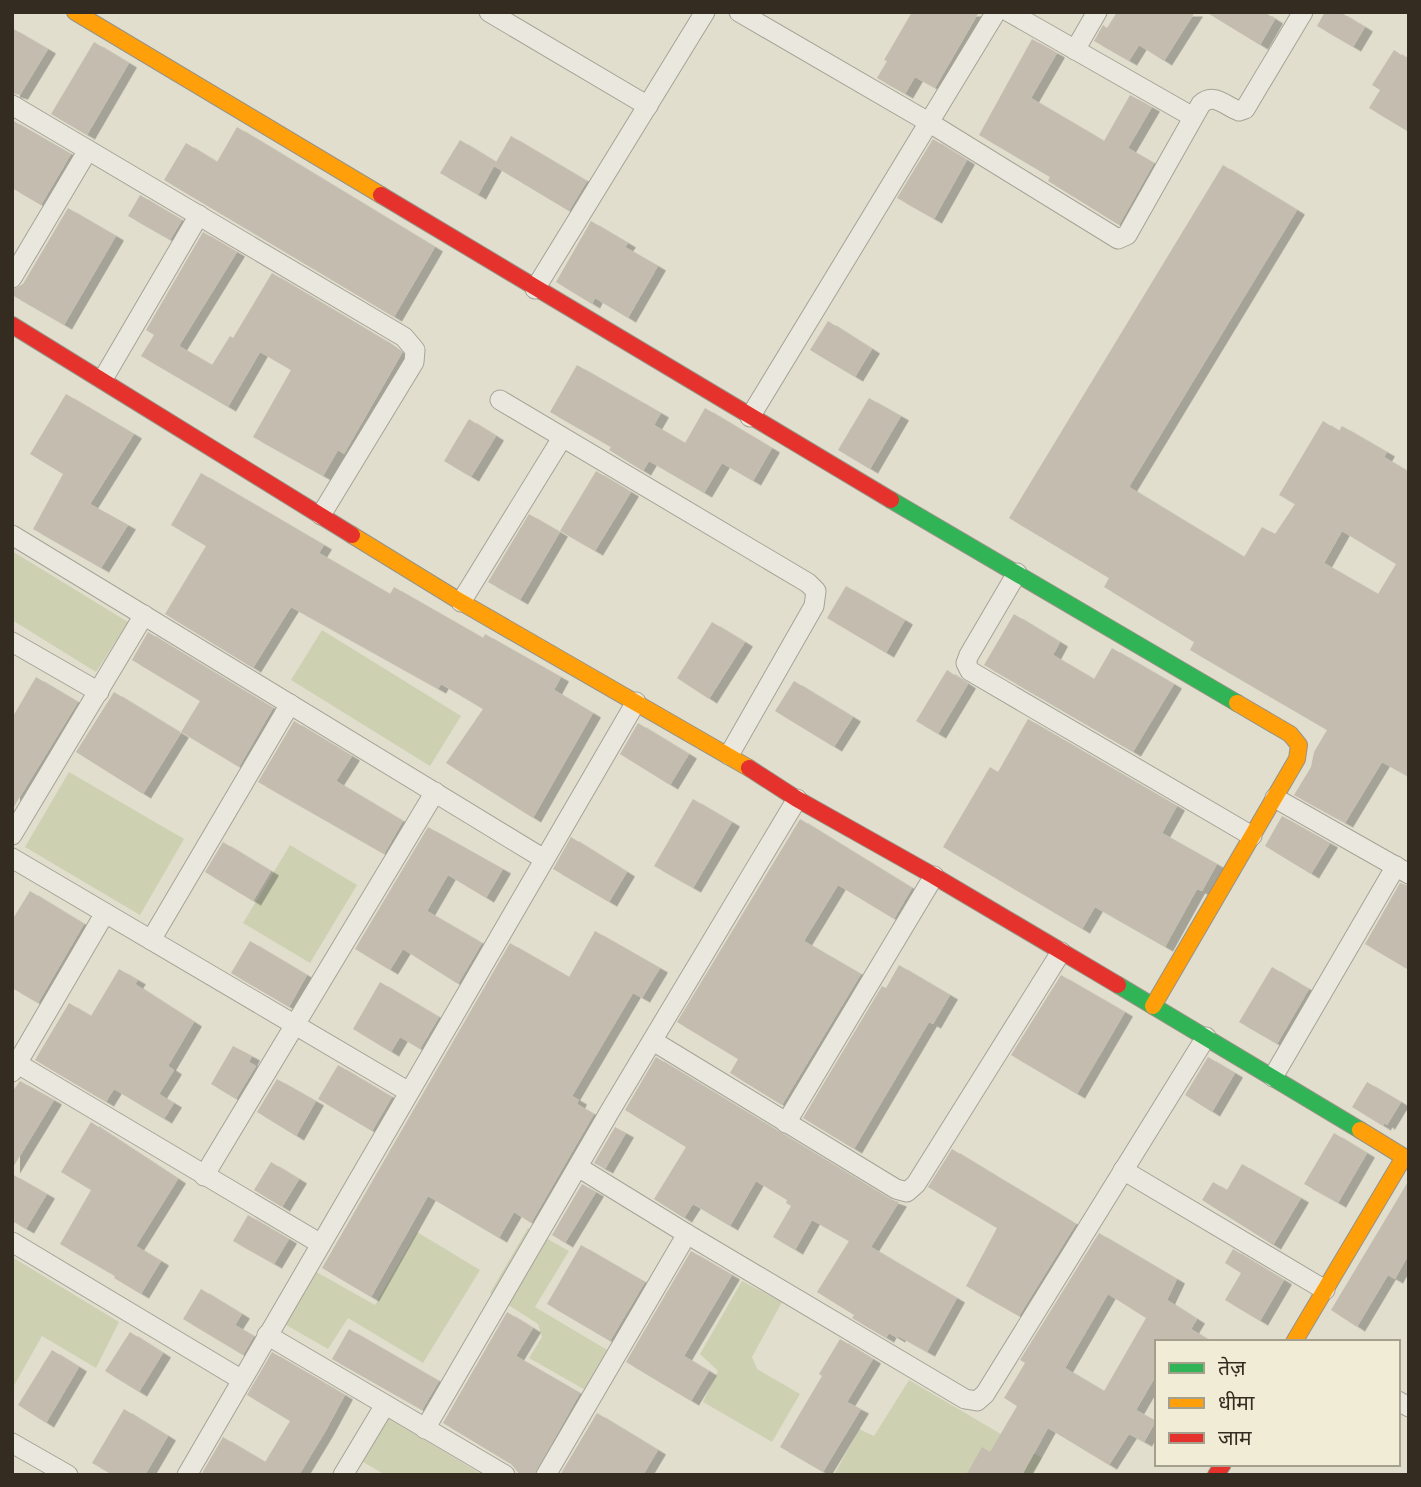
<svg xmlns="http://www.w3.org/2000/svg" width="1421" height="1487" viewBox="0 0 1421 1487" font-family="'Times New Roman','Noto Sans Devanagari',serif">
	<defs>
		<filter id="shadow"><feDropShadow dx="8" dy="4.5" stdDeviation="0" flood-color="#0004"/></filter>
	</defs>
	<rect width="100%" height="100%" fill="#e1dece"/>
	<g fill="#cdd1b2">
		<path d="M12,551L128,622L96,672L12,620Z"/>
		<path d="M322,630L461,716L430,766L291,680Z"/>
		<path d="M69,772L184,839L140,915L25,847Z"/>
		<path d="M290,845L357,885L310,963L243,923Z"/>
		<path d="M528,1228L569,1251L535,1307L609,1351L587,1391L529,1358L542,1337L538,1324L490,1293Z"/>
		<path d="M417,1232L480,1270L423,1363L348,1318L328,1349L274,1318L304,1265L375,1305Z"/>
		<path d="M12,1257L119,1322L96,1368L42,1336L12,1389Z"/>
		<path d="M742,1281L782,1302L752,1357L757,1369L800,1394L772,1442L703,1402L718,1371L700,1354Z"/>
		<path d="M909,1380L1042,1458L1031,1475H834L859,1429L874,1436Z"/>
		<path d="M376,1411L483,1475H385L350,1454Z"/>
	</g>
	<g fill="#c4bdaf" fill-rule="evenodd" filter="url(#shadow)">
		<path d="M912,12H979L935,88L915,77L905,94L877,78L887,61L884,60Z"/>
		<path d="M1117,12H1195L1164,61L1139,45L1129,61L1094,41L1103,25L1107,28Z"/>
		<path d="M1206,12H1264L1275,19L1260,45Z"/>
		<path d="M1325,12H1340L1365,27L1353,47L1317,26Z"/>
		<path d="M12,28L48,49L20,95L12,93Z"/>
		<path d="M1032,39L1057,53L1031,98L1104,141L1130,95L1152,107L1128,148L1154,163L1119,225L1048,181L1050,177L979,135Z"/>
		<path d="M94,42L129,63L87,135L51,114Z"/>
		<path d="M1394,50L1409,60V132L1369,108L1380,90L1372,85Z"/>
		<path d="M12,120L71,154L41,205L12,188Z"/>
		<path d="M237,127L435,247L394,317L164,180L186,143L217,162Z"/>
		<path d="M511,136L587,181L569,211L494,166L478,195L440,173L460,140L496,162Z"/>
		<path d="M933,139L967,160L934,219L897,198Z"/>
		<path d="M1223,165L1297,210L1129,487L1244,557L1262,527L1275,534L1295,504L1279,495L1323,421L1339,431L1342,426L1387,452L1384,457L1409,472V777L1382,762L1345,823L1294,795L1311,767L1314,752L1327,730L1190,650L1194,642L1104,587L1109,578L1009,518ZM1342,531L1396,564L1378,594L1324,563Z"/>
		<path d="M140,195L182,220L170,240L128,216Z"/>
		<path d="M68,208L116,236L64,325L12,295V290L23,284Z"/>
		<path d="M591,221L628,243L625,247L658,266L628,318L595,298L592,304L556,282Z"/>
		<path d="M203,232L237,252L179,346L212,365L230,336L233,338L272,273L381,338L402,353L344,454L338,450L323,476L253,437L291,370L260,352L228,407L141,356L154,335L146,330Z"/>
		<path d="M828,321L872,349L855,377L810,350Z"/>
		<path d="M577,365L661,413L654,425L685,443L705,408L772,448L753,481L722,463L704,493L649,461L643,471L609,450L611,447L550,412Z"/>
		<path d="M66,394L134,434L90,504L128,525L101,568L33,529L63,474L30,454Z"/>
		<path d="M869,398L901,416L870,469L838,450Z"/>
		<path d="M469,419L496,436L471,477L444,461Z"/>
		<path d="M596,471L631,492L595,551L560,531Z"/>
		<path d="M201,473L324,545L319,553L390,594L394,587L483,638L485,634L561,677L554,690L593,713L533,818L446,763L483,709L441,684L438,689L291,607L253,668L165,614L206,546L171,525Z"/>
		<path d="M529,514L560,532L520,600L488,582Z"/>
		<path d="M846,586L905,620L886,653L827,618Z"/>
		<path d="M1014,614L1060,642L1053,655L1094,679L1112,648L1174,684L1133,752L984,665Z"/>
		<path d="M712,622L745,642L709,699L677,678Z"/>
		<path d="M148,632L273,708L239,767L181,732L200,701L132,660Z"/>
		<path d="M947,670L968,684L938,734L916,721Z"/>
		<path d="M36,677L78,702L12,810V718Z"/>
		<path d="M794,681L853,717L834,747L775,711Z"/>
		<path d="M114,692L181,733L143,794L76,752Z"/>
		<path d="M1028,719L1177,806L1162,833L1217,864L1202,891L1197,889L1165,947L1095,907L1082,929L943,847L990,767L998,772Z"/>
		<path d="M294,721L352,756L336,781L403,821L384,854L258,782Z"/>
		<path d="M638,723L689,754L670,785L620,754Z"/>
		<path d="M693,799L732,822L693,888L654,866Z"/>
		<path d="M1282,816L1330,843L1311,874L1265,846Z"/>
		<path d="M800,819L912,888L894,919L838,885L804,941L861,974L782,1105L730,1073L738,1059L677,1022Z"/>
		<path d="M428,827L503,869L486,898L448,875L427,911L482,943L458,984L403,949L390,970L355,949Z"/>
		<path d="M571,837L627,872L609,902L553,869Z"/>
		<path d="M223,842L271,871L253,901L205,872Z"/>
		<path d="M1400,883L1409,886V970L1365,944Z"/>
		<path d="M30,891L84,924L38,1003L12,988V920Z"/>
		<path d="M595,931L660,968L642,998L633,993L572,1096L579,1100L577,1104L594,1114L531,1223L514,1212L499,1238L428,1196L371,1297L322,1268L510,943L569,977Z"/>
		<path d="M250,941L307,975L289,1007L231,973Z"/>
		<path d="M899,965L950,995L933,1024L929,1022L854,1149L803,1118L882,986L886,988Z"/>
		<path d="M1272,967L1309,989L1277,1044L1239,1022Z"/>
		<path d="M119,969L138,980L135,984L194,1022L168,1066L174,1070L159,1094L174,1103L164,1119L114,1089L106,1102L35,1060L69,1003L91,1016Z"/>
		<path d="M1061,975L1125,1012L1077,1094L1011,1055Z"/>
		<path d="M380,982L439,1017L420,1049L400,1037L391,1052L353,1029Z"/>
		<path d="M233,1046L252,1056L249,1062L256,1066L236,1099L211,1084Z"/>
		<path d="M656,1057L890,1199L899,1202L871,1247L957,1298L927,1352L898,1336L897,1338L889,1333L886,1338L852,1318L854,1315L817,1292L849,1241L812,1220L795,1250L773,1237L791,1206L786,1203L787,1200L756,1181L730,1226L693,1204L684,1218L654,1199L686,1147L625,1110Z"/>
		<path d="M1208,1057L1235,1073L1212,1112L1185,1095Z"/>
		<path d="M338,1065L392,1097L372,1131L318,1099Z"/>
		<path d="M277,1079L316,1101L296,1136L257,1112Z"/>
		<path d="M20,1081L54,1100L12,1169V1092Z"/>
		<path d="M1367,1082L1401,1102L1387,1125L1384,1123L1383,1126L1352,1107Z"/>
		<path d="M91,1122L178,1179L136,1246L161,1261L141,1294L114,1278L115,1276L60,1244L91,1190L61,1172Z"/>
		<path d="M615,1127L626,1133L605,1169L594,1163Z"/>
		<path d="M1334,1133L1367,1153L1338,1203L1304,1184Z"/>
		<path d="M952,1149L1076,1224L1019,1316L966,1286L997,1228L928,1187Z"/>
		<path d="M271,1162L299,1179L282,1207L254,1190Z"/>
		<path d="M1242,1164L1301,1198L1273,1245L1202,1200L1213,1182L1227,1190Z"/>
		<path d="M12,1174L47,1194L26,1229L12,1221Z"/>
		<path d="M1409,1180V1254L1395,1279L1388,1275L1357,1327L1331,1310Z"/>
		<path d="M582,1184L596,1192L565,1243L552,1235Z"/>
		<path d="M248,1215L289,1239L274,1264L233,1241Z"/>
		<path d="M1099,1233L1177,1279L1167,1300L1197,1319L1191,1329L1212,1342H1157V1374L1136,1410L1156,1421L1144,1442L1129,1434L1109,1465L1048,1428L1022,1475H966L982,1447L990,1452L1017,1406L1004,1398L1025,1363L1020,1360ZM1108,1294L1146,1318L1104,1391L1065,1368Z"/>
		<path d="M581,1245L645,1282L610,1341L547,1304Z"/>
		<path d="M1233,1249L1284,1280L1260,1321L1225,1300L1241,1273L1225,1263Z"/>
		<path d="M691,1251L732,1275L684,1356L709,1371L691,1401L626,1362Z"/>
		<path d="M201,1289L242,1314L235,1325L254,1336L243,1355L183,1319Z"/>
		<path d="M507,1312L533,1328L516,1356L580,1393L534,1475H520L511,1464L443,1423Z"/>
		<path d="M349,1329L439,1381L422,1410L332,1359Z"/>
		<path d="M130,1332L163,1353L139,1392L105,1371Z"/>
		<path d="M840,1339L873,1359L847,1402L861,1409L823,1472L780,1447L822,1376L819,1374Z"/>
		<path d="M52,1350L79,1367L46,1423L18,1405Z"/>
		<path d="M272,1352L345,1395L325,1432L299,1475H201L223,1437L265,1462L290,1421L247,1395Z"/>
		<path d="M124,1409L168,1436L145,1475H113L92,1463Z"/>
		<path d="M597,1413L658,1450L643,1475H560Z"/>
	</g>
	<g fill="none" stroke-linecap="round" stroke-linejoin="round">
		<g stroke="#a6a397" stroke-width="21">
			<g id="street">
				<path d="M489,12L648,106"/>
				<path d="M739,12L930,123L1118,239L1127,235L1201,104C1214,92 1225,106 1239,111L1245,109L1303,12"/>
				<path d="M1009,12L1193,117"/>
				<path d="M1075,50L1097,12"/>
				<path d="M12,105L404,337L415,350L414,362L321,515"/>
				<path d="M12,278L88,150"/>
				<path d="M535,289L705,12"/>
				<path d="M103,379L199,215"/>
				<path d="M500,400L808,583L816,591L814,606L729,755"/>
				<path d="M750,417L996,12"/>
				<path d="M12,535L544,859"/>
				<path d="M1017,573L969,655L966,663L970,671L1252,836"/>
				<path d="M461,602L562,438"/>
				<path d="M12,642L99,692"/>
				<path d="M1275,798L1409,874"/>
				<path d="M12,835L144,615"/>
				<path d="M12,858L409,1092"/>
				<path d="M151,940L290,704"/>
				<path d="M653,1041L896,1189L907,1192L916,1184L1061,952"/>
				<path d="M18,1064L321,1244"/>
				<path d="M12,1072L105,913"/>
				<path d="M1273,1077L1396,866"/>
				<path d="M786,1123L934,876"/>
				<path d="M578,1167L687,1234L965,1399L977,1401L985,1394L1206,1037"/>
				<path d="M1123,1170L1325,1290"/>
				<path d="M204,1176L435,792"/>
				<path d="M12,1242L242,1380"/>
				<path d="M267,1335L505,1475"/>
				<path d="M1398,1401L1409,1407"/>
				<path d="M425,1429L610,1111L797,799"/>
				<path d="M12,1443L68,1475"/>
				<path d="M187,1475L636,702"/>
				<path d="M343,1475L385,1405"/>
				<path d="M546,1475L687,1234"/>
			</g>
		</g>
		<g stroke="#969286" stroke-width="18">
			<g id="fast">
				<path d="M891,500L1237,703"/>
				<path d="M1118,985L1360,1130"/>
			</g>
		</g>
		<g stroke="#969286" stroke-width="18">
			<g id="slow">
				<path d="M75,12L381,195"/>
				<path d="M352,535L461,602L749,768"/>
				<path d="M1153,1006L1297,759L1299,745L1290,734L1237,703"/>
				<path d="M1294,1342L1404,1157L1360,1130"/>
			</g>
		</g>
		<g stroke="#969286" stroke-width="18">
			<g id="jam">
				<path d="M381,195L891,500"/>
				<path d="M12,325L352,535"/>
				<path d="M749,768L797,799L934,876L1118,985"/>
				<path d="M1216,1475L1223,1464"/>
			</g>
		</g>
		<use href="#street" stroke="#eae8de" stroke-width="19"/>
		<use href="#fast" stroke="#30b455" stroke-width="16"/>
		<use href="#slow" stroke="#ff9f0a" stroke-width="16"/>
		<use href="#jam" stroke="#e5322d" stroke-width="16"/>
	</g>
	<rect width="1421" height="1487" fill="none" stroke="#342c20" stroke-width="28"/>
	<rect x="1155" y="1340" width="245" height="126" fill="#f1ecd5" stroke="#a59f8d" stroke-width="2"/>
	<rect x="1169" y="1363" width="35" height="10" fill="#30b455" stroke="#a59f8d" stroke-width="2"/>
	<text x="1218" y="1375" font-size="21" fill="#342c20">तेज़</text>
	<rect x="1169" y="1398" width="35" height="10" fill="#ff9f0a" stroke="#a59f8d" stroke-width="2"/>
	<text x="1218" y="1410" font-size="21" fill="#342c20">धीमा</text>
	<rect x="1169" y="1433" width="35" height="10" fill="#e5322d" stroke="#a59f8d" stroke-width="2"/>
	<text x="1218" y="1445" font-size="21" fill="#342c20">जाम</text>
</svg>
